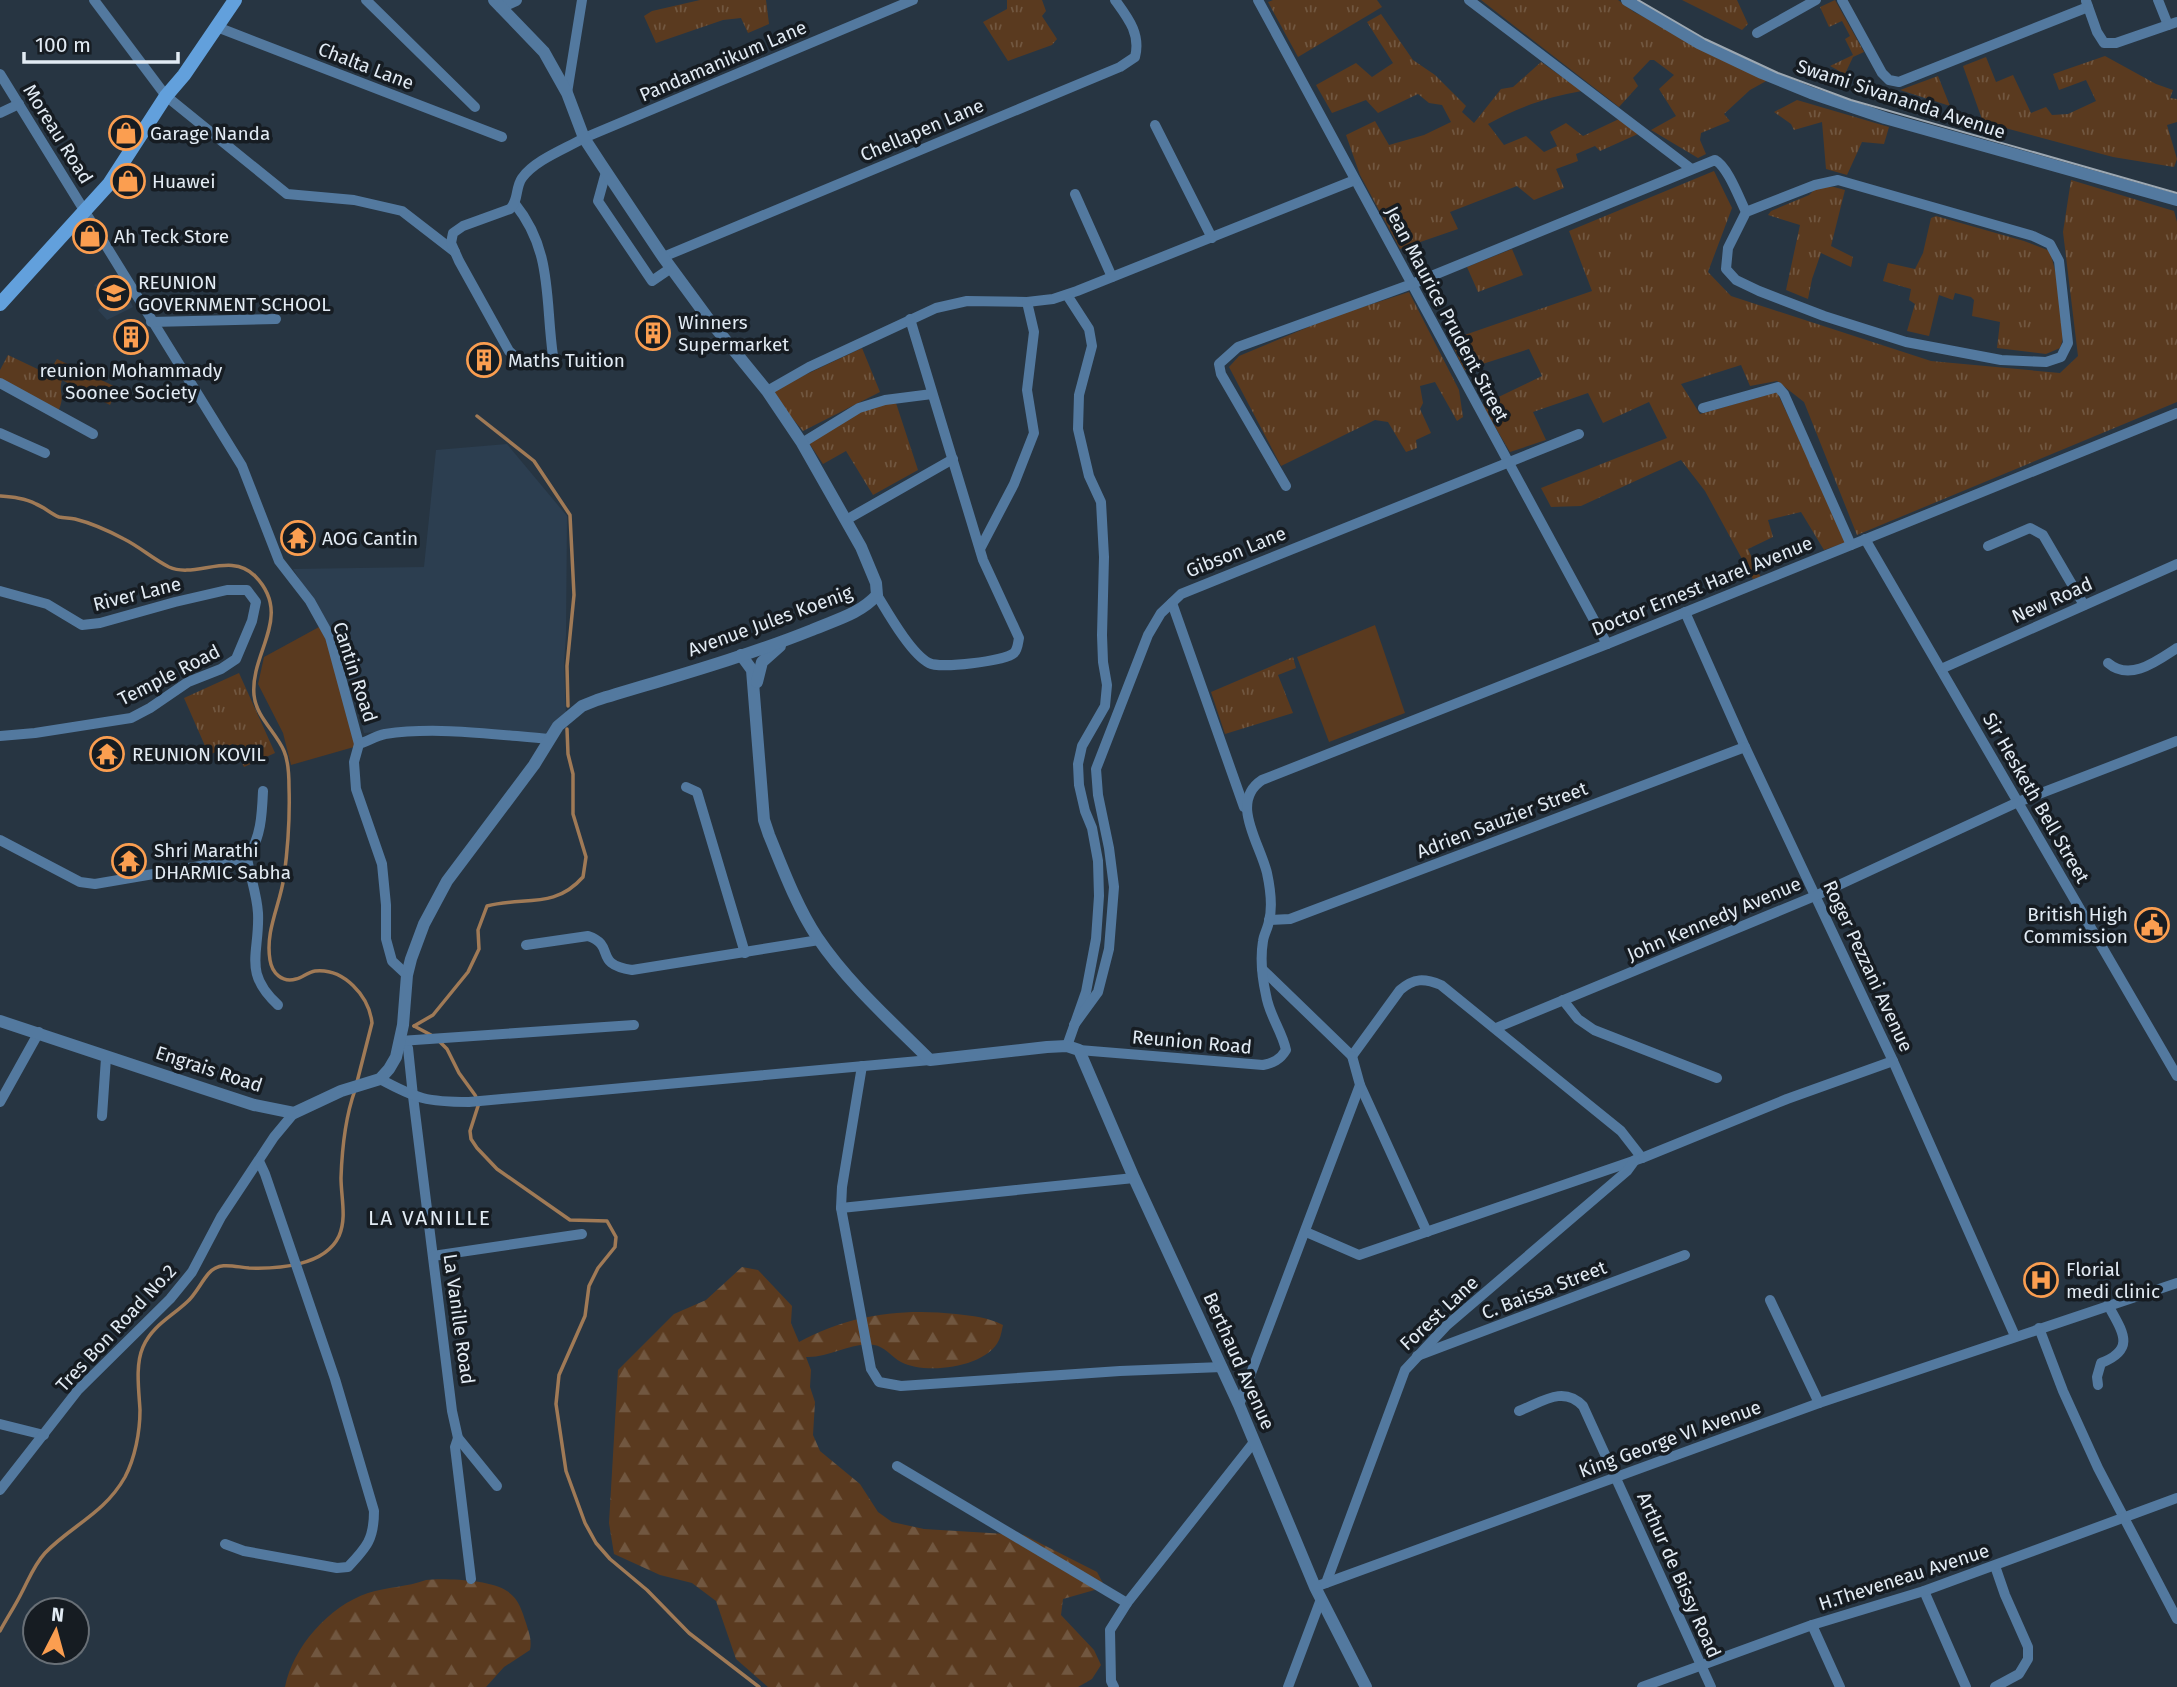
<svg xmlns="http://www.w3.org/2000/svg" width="2177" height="1687" viewBox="0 0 2177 1687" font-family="'Fira Sans',sans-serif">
	<defs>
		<pattern id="grass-tufts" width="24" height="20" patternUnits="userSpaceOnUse" patternTransform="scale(1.75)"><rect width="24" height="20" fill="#5a3a1f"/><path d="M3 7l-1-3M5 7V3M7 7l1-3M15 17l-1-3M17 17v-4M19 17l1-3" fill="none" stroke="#715740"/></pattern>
		<pattern id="forest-firs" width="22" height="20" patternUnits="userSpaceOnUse" patternTransform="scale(1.75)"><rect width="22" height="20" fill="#5a3a1f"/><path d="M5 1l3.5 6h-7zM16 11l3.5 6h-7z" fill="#715740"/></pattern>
	</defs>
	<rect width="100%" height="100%" fill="#273542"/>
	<g fill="#2c3e50">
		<path d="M117,274L133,307L107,320L98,310L108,300L94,285Z"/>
		<path d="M507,444L567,516L566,635L564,664L566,713L548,734L433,727L364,733L344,661L334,635L293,569L424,567L436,450Z"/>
	</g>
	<g fill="url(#grass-tufts)">
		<path d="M700,0H766L769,24L748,33L741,18L723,20L656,43L644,16L652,11Z"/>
		<path d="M1007,0H1042L1046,11L1042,16L1057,39L1052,45L1008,61L983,22L1007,9Z"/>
		<path d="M1273,0H1377L1382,7L1298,57L1268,2Z"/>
		<path d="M1481,0H1618L1634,12L1768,80L1750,90L1724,114L1730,121L1701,133L1700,140L1706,154L1698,158L1651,130L1676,116L1659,89L1674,75L1654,60H1650L1633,78L1638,86L1619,107Z"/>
		<path d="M1682,0H1737L1748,24L1742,30Z"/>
		<path d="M1835,0L1864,52L1853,57L1845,74L1830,66L1853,55L1845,39L1850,36L1842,21L1829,27L1820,7Z"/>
		<path d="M1381,14L1413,60L1435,75L1466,106L1462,112L1474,123L1501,89L1513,87L1541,62L1582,91C1547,97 1519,107 1488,124L1504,145L1526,136L1544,152L1557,146L1550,132L1566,123L1583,136L1619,119L1638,134L1600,151L1595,146L1576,154L1578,161L1556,169L1564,188L1534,200L1517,186L1450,212L1458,229L1400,249L1360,175L1346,135L1375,121L1389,145L1424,135L1451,122L1442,105L1429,103L1418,94L1378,113L1366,100L1332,113L1316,85L1356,63L1372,77L1393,63L1367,22Z"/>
		<path d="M2105,56L2156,84L2173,90L2170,98L2177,99V122L2167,125L2177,159L2174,167L2113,157L1983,122L1963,66L1986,57L1996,82L2013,75L2031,113L2046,107L2052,115L2068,114L2096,101L2086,80L2059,90L2053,74Z"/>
		<path d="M1938,76L1950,106L1900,90Z"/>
		<path d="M1797,100L1889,127L1884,144L1862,142L1847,175L1826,169L1822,122L1794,130L1791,124L1774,112Z"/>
		<path d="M1714,171L1732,208L1708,272L1731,296L1931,361L2060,373L2078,356L2063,232L2071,180L2174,211L2177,222V402L1857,535L1804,402L1777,381L1750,386L1741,365L1681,384L1700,414L1777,392L1847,542L1824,550L1801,512L1768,520L1773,537L1748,549L1761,578L1753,579L1705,491L1681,460L1581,506L1551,507L1541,488L1667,438L1649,402L1603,423L1588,393L1533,412L1546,440L1510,452L1482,405L1542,376L1529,349L1464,370L1450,340L1592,291L1569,231Z"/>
		<path d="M1824,187H1834L1845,190L1831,246L1853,257L1851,267L1821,253L1812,279L1808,299L1786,290L1800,225L1768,215L1771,211L1809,195L1814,190Z"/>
		<path d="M1936,216L2024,241L2050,251C2057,280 2071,318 2060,348L2046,354L1997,348L2000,322L1972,316L1974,300L1971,297L1955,293L1953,300L1939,295L1929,336L1907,331L1915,304L1909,300L1911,289L1883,281L1888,263L1915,269L1923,253L1931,218Z"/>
		<path d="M1512,249L1523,275L1478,292L1467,267Z"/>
		<path d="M1409,292L1459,390L1463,417L1457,421L1435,382L1420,386L1423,403L1420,409L1431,433L1416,440L1417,448L1406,452L1388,422L1375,420L1281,466L1229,367L1239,356L1335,316Z"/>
		<path d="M862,348L880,392L803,431L787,412L773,390Z"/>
		<path d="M8,355L48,374L57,359L118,388L110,405L62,380C58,393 66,395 58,412L0,382V370Z"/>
		<path d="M895,400L918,470L873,495L846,451L823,464L809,443L864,409Z"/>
		<path d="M1293,657L1296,668L1278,675L1293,713L1225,734L1211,692Z"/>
		<path d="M239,673L275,753L244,767L233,744L209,755L184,698Z"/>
	</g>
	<g fill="url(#forest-firs)">
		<path d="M742,1267L758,1270L792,1306L791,1323L799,1342C848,1315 901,1308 956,1314C973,1316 987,1317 1003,1325C1002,1329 1001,1336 999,1340C986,1368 925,1375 901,1362C892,1357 884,1346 874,1345C850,1342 830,1358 806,1357L811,1370L810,1387L815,1402L813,1435L820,1451L860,1484L878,1512L892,1522L924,1529L1024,1535L1097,1572L1105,1587L1063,1599L1061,1615L1094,1650L1101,1665L1092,1679L1078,1687H768L736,1659L716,1601L692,1583L660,1575L614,1554L609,1523L618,1370L674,1314L706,1300Z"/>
		<path d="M426,1580C444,1578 492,1580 507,1591C519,1599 522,1611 526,1623C529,1633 532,1640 530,1650L504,1667L486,1687H285C293,1647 329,1606 368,1593C387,1587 407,1587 426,1580Z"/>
	</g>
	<g fill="#5a3a1f">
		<path d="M1375,625L1405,713L1329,742L1297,657Z"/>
		<path d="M319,627L327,639L355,733L354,747L291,765L283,733L258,684L264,657Z"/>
	</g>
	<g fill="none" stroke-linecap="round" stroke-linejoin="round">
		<g stroke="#a07a56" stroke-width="3.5">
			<path d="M477,416L534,461L570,515L574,595L567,666L568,706"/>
			<path d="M0,496C12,497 25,498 36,504C44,507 51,514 59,517C64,518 70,518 75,519C91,523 109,531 124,539C140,547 153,559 169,567C195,579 231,551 255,576C294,616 250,652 254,695C256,717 276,732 284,751C288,760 289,777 289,787C290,817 288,847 284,877C280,905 265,931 270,960C272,973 282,983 296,979C302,978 308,972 315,971C344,968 369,996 372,1023L357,1082"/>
			<path d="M414,1026L431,1035"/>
			<path d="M414,1026L433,1015L468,972L479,949L478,930L487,906C523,896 554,910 583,877L586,857L573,814V774L568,754L567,729"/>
			<path d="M440,1042L447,1049L459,1073L475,1095L479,1103L470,1131L471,1139L477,1148L497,1169L570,1220L607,1221L616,1237L615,1247L598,1268L589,1286L585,1316L559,1375L556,1404L566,1471L585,1523L596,1543L610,1559L647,1590L689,1633L759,1687"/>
			<path d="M0,1631C7,1618 15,1606 21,1594C29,1579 34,1565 45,1553C72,1525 104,1514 125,1477C135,1458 140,1432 140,1410C139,1391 135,1365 143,1347C152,1326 171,1317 187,1302C196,1294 201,1282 209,1273C220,1261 235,1267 249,1268C278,1269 325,1266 339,1236C347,1218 341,1197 341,1178C342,1148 345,1118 355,1090"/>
		</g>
		<g stroke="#53799f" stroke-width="10">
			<path d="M94,0L166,96L287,194L354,200L402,211L455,252"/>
			<path d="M366,0L475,107"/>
			<path d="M1258,0L1607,644"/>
			<path d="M1469,0L1690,168"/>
			<path d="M1842,0L1882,73L1889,80L1899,82L2088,7"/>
			<path d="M2158,0L2168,25"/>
			<path d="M2086,1L2097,32L2104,43H2116L2177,22"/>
			<path d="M217,27L502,137"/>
			<path d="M1757,33L1816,0"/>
			<path d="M0,74L242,466L279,561L310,601L330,637L359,744"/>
			<path d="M567,93L582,0"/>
			<path d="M0,113L19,104"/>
			<path d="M1155,125L1212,238"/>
			<path d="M606,172L598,201L652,281L671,268"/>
			<path d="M1075,194L1112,277"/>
			<path d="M515,204C553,251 545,300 553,356"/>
			<path d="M663,257L1120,67L1135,57C1141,34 1128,18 1115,0"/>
			<path d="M1067,295L1089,329L1092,346L1079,395L1078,429L1089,476L1101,502L1104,557L1102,635L1103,662L1107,685L1105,706L1082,746L1078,764L1079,785L1085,811L1092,828L1098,861L1099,896L1096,939L1086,992L1067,1046"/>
			<path d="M151,322L276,319"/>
			<path d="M523,364L509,351L459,261L451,243L453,233L463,226L510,209C519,200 515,188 522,178C535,160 565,149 584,138L913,0"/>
			<path d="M0,383L93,434"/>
			<path d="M767,391L809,367L936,308L967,301L1027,302L1053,299L1077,291L1355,180"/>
			<path d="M1703,408L1778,387L1784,394L1851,545"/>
			<path d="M0,433L45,453"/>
			<path d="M802,443L859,408L885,400L932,394"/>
			<path d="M1286,486L1221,374L1219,364L1238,347L1412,284L1715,160C1728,167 1739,198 1746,212L1815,185L1838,180L2033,236L2050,244L2059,261L2068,343L2061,357L2046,362L2001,360L1906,342L1824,316L1759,291L1736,280L1726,269L1728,248L1746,212"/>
			<path d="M846,520L953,459"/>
			<path d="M1865,539L2177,1076"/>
			<path d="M1988,546L2030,528L2043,535L2084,605"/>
			<path d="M980,549L1014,484L1034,433L1027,390L1034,332L1027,302"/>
			<path d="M0,591L47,604L82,625L100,623L175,602L227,590H247L256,602L252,621L236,659L221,669L188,682L150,708L131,718L35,733L0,736"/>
			<path d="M877,595C888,613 911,654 929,663C940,669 1005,661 1014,653C1018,649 1018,642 1019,638L983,560L910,319"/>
			<path d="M1172,603L1244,807"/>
			<path d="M1685,612L1745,747L1893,1061L2015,1336"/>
			<path d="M2108,663C2130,682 2157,661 2177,648"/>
			<path d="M1941,669L2177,564"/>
			<path d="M686,787L697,792L745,953"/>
			<path d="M0,840L80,882L95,884L247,858C261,838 262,815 263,791"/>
			<path d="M247,858C250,876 257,895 258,913C260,953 242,972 278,1005"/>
			<path d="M1269,920L1290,919L1745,747"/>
			<path d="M526,945L588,936C617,946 592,964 632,970L819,940"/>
			<path d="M1262,969L1352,1056L1400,990C1414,978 1424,978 1441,985L1621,1131L1642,1158"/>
			<path d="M407,975L392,961L386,939V905L382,864L356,789L354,762L359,744C368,741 376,736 385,734C437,726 498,735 550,739"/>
			<path d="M1563,1000L1578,1019L1594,1030L1717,1078"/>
			<path d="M1074,1025L1098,992L1109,949L1114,887L1109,848L1098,795L1096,769L1148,635L1161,613L1181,594L1579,434"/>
			<path d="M1496,1028L1815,896L2018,802L2177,741"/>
			<path d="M400,1041L408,1048L413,1096L452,1411L458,1438L497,1486"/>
			<path d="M400,1041L634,1025"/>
			<path d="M1079,1050L1263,1065C1273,1063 1280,1060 1286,1050C1282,1031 1269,1015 1266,995C1262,977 1260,959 1263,941C1264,934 1268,928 1269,921C1273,906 1270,887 1267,873C1260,843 1229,802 1262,780L1607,644L2177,413"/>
			<path d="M862,1066L842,1187L841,1208L871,1369L879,1382L901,1386L1120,1371L1222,1367"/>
			<path d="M380,1079C417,1099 427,1102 469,1102L930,1060"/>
			<path d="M1360,1085L1427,1232"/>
			<path d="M0,1102L39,1032"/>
			<path d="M102,1116L106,1058"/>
			<path d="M841,1208L1134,1178"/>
			<path d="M1306,1232L1359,1255L1642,1158L1787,1099L1893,1061"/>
			<path d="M433,1256L582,1234"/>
			<path d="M1770,1300L1819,1403"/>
			<path d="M2039,1328L2063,1391L2098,1468L2177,1619"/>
			<path d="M1417,1356L1685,1255"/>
			<path d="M2098,1385L2097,1377L2101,1363C2137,1349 2122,1331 2108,1305"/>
			<path d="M1239,1405L1360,1085L1352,1056"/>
			<path d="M1519,1411C1542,1402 1563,1385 1583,1406L1711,1687"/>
			<path d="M0,1424L44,1435"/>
			<path d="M458,1438L455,1447L471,1579"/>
			<path d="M897,1466L1127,1603"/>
			<path d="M0,1490L78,1390L170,1299L192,1272L221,1217L274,1137L294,1113"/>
			<path d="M225,1544L244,1551L337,1568L348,1567C367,1547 374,1539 374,1511L335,1379L265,1174L259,1161"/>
			<path d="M1995,1566L2005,1595L2028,1647V1659L2019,1674L1995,1687"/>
			<path d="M1326,1583L1405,1370L1446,1326L1627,1171L1635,1160"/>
			<path d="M1315,1587L1819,1403L2177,1283"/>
			<path d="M1924,1591L1966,1687"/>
			<path d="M1812,1625L1840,1687"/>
			<path d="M1114,1687L1111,1681L1110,1630L1127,1603L1254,1442"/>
			<path d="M1288,1687L1321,1599"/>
			<path d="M1642,1687L1812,1625L1924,1591L2177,1498"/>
		</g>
		<g stroke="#53799f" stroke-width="12">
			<path d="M1627,0L1699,43L1762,73L1811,93L1885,118L2177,200"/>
			<path d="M501,7L516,0"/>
			<path d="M741,655L752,670L764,820L769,835C783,869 797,907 817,937C848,983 891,1021 930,1060L1047,1047L1067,1046L1079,1050L1134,1178L1239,1405L1315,1587L1366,1687"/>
			<path d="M757,682L762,662L780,646"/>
			<path d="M0,1021L202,1088L254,1105L294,1113L341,1091L380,1079L389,1069L396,1057L403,1025L407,975L411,959L424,924L447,881L534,765L558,726L582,706L597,700C669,678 742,658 812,630C835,620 860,614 877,595L876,583L861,547L802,443L767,391L710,321L663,257L601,164L584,138L567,93L544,52L494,0"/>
		</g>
		<path stroke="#62a0dc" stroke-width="14" d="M0,304L109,184L166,96L184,75L235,0"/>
		<path stroke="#9da8b2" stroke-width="2" d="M1638,0L1705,39L1778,73L1851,100L2177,193"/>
	</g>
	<defs>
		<g id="shop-ring" transform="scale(1.75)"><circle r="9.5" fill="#161c22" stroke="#fb9e50" stroke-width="1.5"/><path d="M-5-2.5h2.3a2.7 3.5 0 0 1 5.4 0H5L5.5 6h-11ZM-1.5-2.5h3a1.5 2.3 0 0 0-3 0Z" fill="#fb9e50"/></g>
		<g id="school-ring" transform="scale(1.75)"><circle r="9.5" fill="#161c22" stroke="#fb9e50" stroke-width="1.5"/><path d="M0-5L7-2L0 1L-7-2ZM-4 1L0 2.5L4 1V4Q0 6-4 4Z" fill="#fb9e50"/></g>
		<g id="building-ring" transform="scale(1.75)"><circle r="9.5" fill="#161c22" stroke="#fb9e50" stroke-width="1.5"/><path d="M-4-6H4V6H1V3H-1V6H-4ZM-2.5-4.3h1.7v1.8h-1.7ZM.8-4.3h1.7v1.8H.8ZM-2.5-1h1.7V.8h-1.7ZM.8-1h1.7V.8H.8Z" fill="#fb9e50"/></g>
		<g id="temple-ring" transform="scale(1.75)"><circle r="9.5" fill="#161c22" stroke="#fb9e50" stroke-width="1.5"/><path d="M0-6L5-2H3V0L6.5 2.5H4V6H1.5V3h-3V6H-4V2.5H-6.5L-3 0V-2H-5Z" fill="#fb9e50"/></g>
		<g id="civic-ring" transform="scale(1.75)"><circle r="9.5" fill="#161c22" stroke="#fb9e50" stroke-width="1.5"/><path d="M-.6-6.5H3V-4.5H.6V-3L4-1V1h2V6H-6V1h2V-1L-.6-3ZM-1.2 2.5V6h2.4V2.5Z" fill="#fb9e50"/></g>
		<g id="hospital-ring" transform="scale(1.75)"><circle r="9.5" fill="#161c22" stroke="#fb9e50" stroke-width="1.5"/><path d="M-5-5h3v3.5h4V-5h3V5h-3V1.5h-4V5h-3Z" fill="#fb9e50"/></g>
	</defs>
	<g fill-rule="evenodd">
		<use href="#shop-ring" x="126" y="133"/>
		<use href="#shop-ring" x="128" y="181"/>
		<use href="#shop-ring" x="90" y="236"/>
		<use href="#school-ring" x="114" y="293"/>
		<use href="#building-ring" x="653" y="333"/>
		<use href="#building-ring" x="131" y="337"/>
		<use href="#building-ring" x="484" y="360"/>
		<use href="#temple-ring" x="298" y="538"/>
		<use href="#temple-ring" x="107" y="754"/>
		<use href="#temple-ring" x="129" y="861"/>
		<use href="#civic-ring" x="2152" y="925"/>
		<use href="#hospital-ring" x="2041" y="1280"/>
	</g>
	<g text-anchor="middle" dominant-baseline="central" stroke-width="7" stroke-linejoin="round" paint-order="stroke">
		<g font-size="19" fill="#e2ebf4" stroke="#161c22">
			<text transform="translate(723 61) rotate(-23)">Pandamanikum Lane</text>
			<text transform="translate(366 66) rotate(21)">Chalta Lane</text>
			<text transform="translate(1901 99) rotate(18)">Swami Sivananda Avenue</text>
			<text transform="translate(922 130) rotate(-23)">Chellapen Lane</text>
			<text transform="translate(58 134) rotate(58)">Moreau Road</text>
			<text transform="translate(1447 314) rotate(62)">Jean Maurice Prudent Street</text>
			<text transform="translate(1236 552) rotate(-22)">Gibson Lane</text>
			<text transform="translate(1702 586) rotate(-22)">Doctor Ernest Harel Avenue</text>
			<text transform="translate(137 594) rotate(-14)">River Lane</text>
			<text transform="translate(2052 600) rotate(-24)">New Road</text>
			<text transform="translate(770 621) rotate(-20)">Avenue Jules Koenig</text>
			<text transform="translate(355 672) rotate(72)">Cantin Road</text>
			<text transform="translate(169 675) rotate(-27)">Temple Road</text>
			<text transform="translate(2036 798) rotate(60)">Sir Hesketh Bell Street</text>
			<text transform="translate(1502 820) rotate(-21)">Adrien Sauzier Street</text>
			<text transform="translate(1714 919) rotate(-23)">John Kennedy Avenue</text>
			<text transform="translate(1868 966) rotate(65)">Roger Pezzani Avenue</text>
			<text transform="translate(1192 1042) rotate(5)">Reunion Road</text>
			<text transform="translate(209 1069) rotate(18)">Engrais Road</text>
			<text transform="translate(1544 1290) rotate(-21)">C. Baissa Street</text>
			<text transform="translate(1439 1313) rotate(-43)">Forest Lane</text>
			<text transform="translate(459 1319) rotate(82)">La Vanille Road</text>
			<text transform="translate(116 1328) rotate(-47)">Tres Bon Road No.2</text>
			<text transform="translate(1239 1361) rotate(66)">Berthaud Avenue</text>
			<text transform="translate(1670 1439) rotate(-20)">King George VI Avenue</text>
			<text transform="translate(1679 1575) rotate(66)">Arthur de Bissy Road</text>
			<text transform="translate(1904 1577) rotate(-18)">H.Theveneau Avenue</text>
		</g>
		<g font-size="19" fill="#e2ebf4" stroke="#161c22" text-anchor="start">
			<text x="150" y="133">Garage Nanda</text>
			<text x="152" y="181">Huawei</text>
			<text x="114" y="236">Ah Teck Store</text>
			<text x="138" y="282">REUNION<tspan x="138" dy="22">GOVERNMENT SCHOOL</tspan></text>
			<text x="678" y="322">Winners<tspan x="678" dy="22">Supermarket</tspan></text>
			<text x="508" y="360">Maths Tuition</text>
			<text x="131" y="370" text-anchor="middle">reunion Mohammady<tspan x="131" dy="22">Soonee Society</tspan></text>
			<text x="322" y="538">AOG Cantin</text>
			<text x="132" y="754">REUNION KOVIL</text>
			<text x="154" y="850">Shri Marathi<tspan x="154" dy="22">DHARMIC Sabha</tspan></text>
			<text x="2128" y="914" text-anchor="end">British High<tspan x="2128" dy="22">Commission</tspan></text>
			<text x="2066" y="1269">Florial<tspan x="2066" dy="22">medi clinic</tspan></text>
		</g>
		<g font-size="21" letter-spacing="2" fill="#e2ebf4" stroke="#161c22">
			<text x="430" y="1218">LA VANILLE</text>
		</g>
	</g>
	<g transform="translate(56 1631) rotate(6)"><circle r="33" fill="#161c22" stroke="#686f76" stroke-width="2"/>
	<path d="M0-5L12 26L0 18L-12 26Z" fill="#fb9e50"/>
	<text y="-10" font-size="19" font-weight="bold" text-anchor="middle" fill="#e2ebf4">N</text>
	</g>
	<path d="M24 52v10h154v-10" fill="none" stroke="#e2ebf4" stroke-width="3.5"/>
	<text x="35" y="52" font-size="21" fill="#e2ebf4" stroke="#161c22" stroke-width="5" paint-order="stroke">100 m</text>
</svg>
